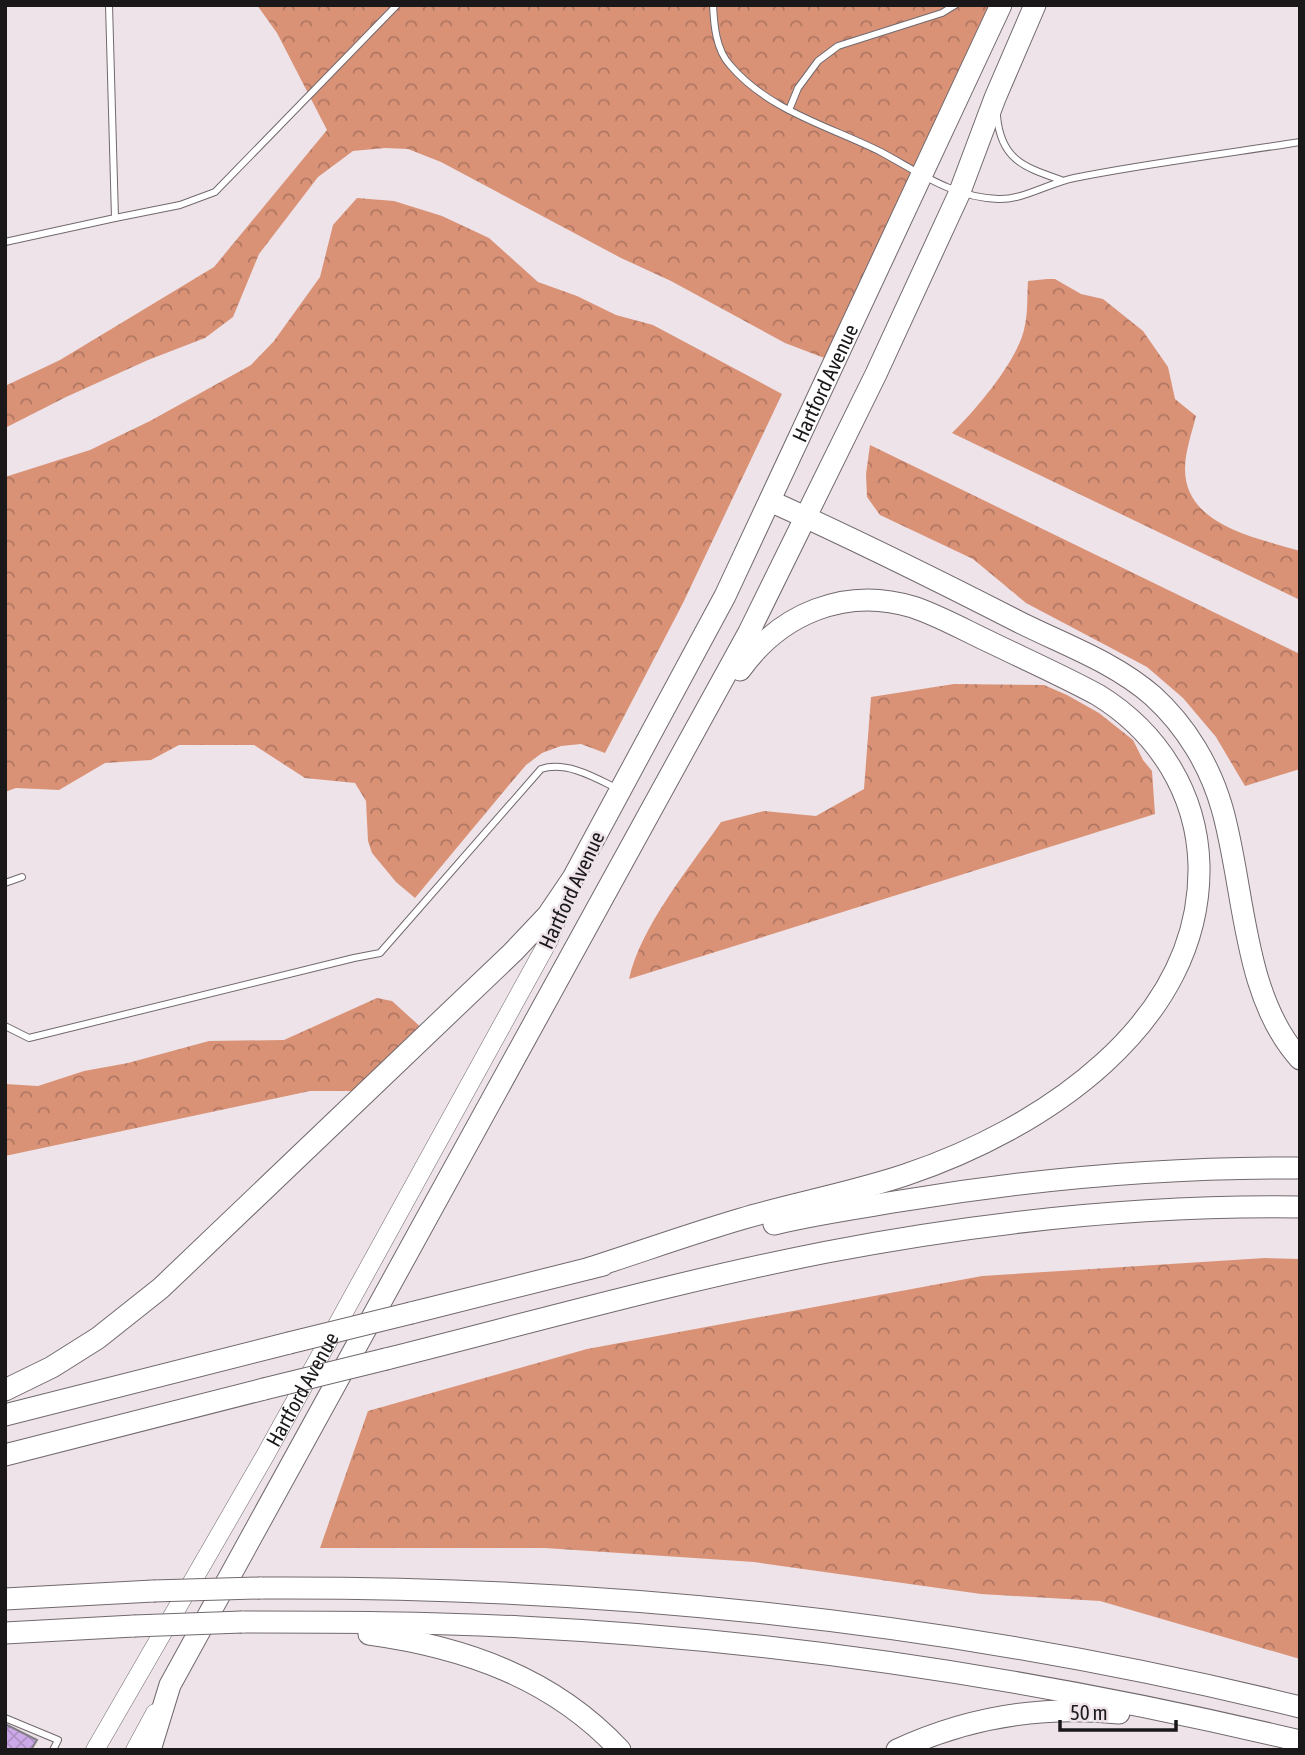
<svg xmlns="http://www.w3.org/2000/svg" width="1305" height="1755" viewBox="0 0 1305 1755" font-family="'Asap Condensed',sans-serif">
	<defs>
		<pattern id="forest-crowns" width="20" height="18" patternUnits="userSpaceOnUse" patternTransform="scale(1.75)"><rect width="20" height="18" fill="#da9277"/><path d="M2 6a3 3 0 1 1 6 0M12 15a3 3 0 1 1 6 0" fill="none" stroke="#b07661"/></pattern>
		<pattern id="building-cross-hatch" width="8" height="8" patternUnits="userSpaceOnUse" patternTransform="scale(1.75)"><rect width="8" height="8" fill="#cca9e8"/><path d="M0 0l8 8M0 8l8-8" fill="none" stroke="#af91c6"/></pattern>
	</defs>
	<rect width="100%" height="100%" fill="#ede3e9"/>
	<g fill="url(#forest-crowns)">
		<path d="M257,5H1010L827,359L785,343L671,281L621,258L441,162L408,149L385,148L353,151L318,177L259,254L233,317L205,338L148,360L66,397L5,428V386L60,360L214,267L327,130L277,33Z"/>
		<path d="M357,198L394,201L442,216L489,238L538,282L577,296L616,315L653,325L782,394L683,603L605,753L581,744L561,746L542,753L526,765L509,785L415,898L396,882L372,853L368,841L366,801L355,783L305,778L254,745H179L151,760L105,763L59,790L16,788L5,792V477L90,450L150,421L251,365L274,341L320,277L333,225Z"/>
		<path d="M1047,279H1055L1081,294L1103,299L1143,331L1168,367L1175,399L1196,416C1192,432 1185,452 1185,469C1185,526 1258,538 1300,551V600L952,433C976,410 1020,358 1025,325C1028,311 1027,295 1028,281Z"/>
		<path d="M870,445L1300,654V769L1245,786L1216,737L1183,698L1147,667L1026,603L973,559L880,515L867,497L866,474Z"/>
		<path d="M954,684L1044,685L1067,695L1099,713L1133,740L1143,760L1152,771L1155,814L629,979C640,927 691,866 721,822L764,811L816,816L864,789L871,697Z"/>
		<path d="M377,998L392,1001L424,1030L361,1091H310L5,1156V1084L38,1086L84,1071L128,1063L209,1041L284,1040Z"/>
		<path d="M1265,1258L1300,1259V1659L1100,1601L981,1594L754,1562L545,1548H320L368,1411L587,1349L982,1276Z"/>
	</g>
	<path fill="url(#building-cross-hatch)" stroke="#847f87" stroke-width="2" d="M5,1724L37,1740L31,1750H5Z"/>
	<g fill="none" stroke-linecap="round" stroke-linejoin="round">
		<g stroke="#71696e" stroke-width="8">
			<g id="lane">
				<path d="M713,5C714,25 716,50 730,65C769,111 829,126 881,152C920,173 952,197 998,199C1023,200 1049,183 1074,178C1149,163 1225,154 1300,142"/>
				<path d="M789,110L798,88L818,61L838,46L942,13L955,5"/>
				<path d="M997,116C1001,160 1024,167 1061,180"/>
				<path d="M115,218L180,205L215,192L397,5"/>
				<path d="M5,242L115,218L109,5"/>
				<path d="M5,883L22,877"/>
				<path d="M5,1026L29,1038L354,958L380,953L541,769C566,761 594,777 616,788"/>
				<path d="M5,1718L58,1740L53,1750"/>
			</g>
		</g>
		<g stroke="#71696e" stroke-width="19">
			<g id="secondary">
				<path id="s1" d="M95,1750L266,1454L549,940L565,899"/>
				<path d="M135,1750L155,1713"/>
			</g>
		</g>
		<g stroke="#71696e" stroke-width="23">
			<g id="highway">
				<path d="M770,501C854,539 937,580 1019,622C1065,645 1114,662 1153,696C1186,726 1210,766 1222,808C1245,888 1242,995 1300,1059"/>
				<path d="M774,1224C815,1214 858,1208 900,1201C1032,1179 1166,1167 1300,1168"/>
				<path d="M590,1268C640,1252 690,1234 741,1219C795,1203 851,1193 905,1175C1040,1130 1202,1025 1199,865C1197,793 1158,732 1098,695C1063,676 1027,660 992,643C966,631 940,616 913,607C845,586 780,614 740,670"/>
				<path d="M411,1313L603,1265"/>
				<path d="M386,1359C533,1322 679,1281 827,1252C983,1222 1141,1205 1300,1207"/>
				<path id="s2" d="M5,1390L52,1367L98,1338L161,1288L513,952L548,915L573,878L725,596L1001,5"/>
				<path d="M5,1415L289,1343"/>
				<path d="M5,1455L264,1389"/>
				<path d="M260,1588C610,1586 960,1623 1300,1707"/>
				<path d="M5,1599L153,1591"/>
				<path d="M242,1622C335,1622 428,1622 521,1627C783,1640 1044,1680 1300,1741"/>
				<path d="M5,1633L134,1626"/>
				<path d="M369,1634C464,1647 553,1678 620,1750"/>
				<path d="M150,1750L170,1685L749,632L876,374L959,194L995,98L1035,5"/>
				<path d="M897,1750C968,1717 1041,1705 1119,1713"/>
			</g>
		</g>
		<use href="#lane" stroke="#fff" stroke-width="6"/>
		<use href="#secondary" stroke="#fff" stroke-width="18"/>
		<use href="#highway" stroke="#fff" stroke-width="21"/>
		<g stroke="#71696e" stroke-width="23" stroke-linecap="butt">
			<g id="highway-bridge">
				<path d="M289,1343L411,1313"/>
				<path d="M264,1389L386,1359"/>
				<path d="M153,1591L260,1588"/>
				<path d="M134,1626L242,1622"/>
			</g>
		</g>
		<use href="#highway-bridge" stroke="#fff" stroke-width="21"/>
	</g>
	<g text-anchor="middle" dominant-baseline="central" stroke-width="5" stroke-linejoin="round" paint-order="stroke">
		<g font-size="21" fill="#1b181a" stroke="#ede3e9">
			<text stroke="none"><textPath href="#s2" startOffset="1325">Hartford Avenue</textPath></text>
			<text transform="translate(571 890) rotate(-65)">Hartford Avenue</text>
			<text stroke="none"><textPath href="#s1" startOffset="416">Hartford Avenue</textPath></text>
		</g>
	</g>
	<rect width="1305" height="1755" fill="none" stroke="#1b181a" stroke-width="14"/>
	<path d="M1060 1720v10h116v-10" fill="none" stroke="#1b181a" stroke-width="3.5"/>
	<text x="1070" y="1720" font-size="21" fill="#1b181a" stroke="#ede3e9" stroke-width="5" paint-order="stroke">50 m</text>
</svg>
